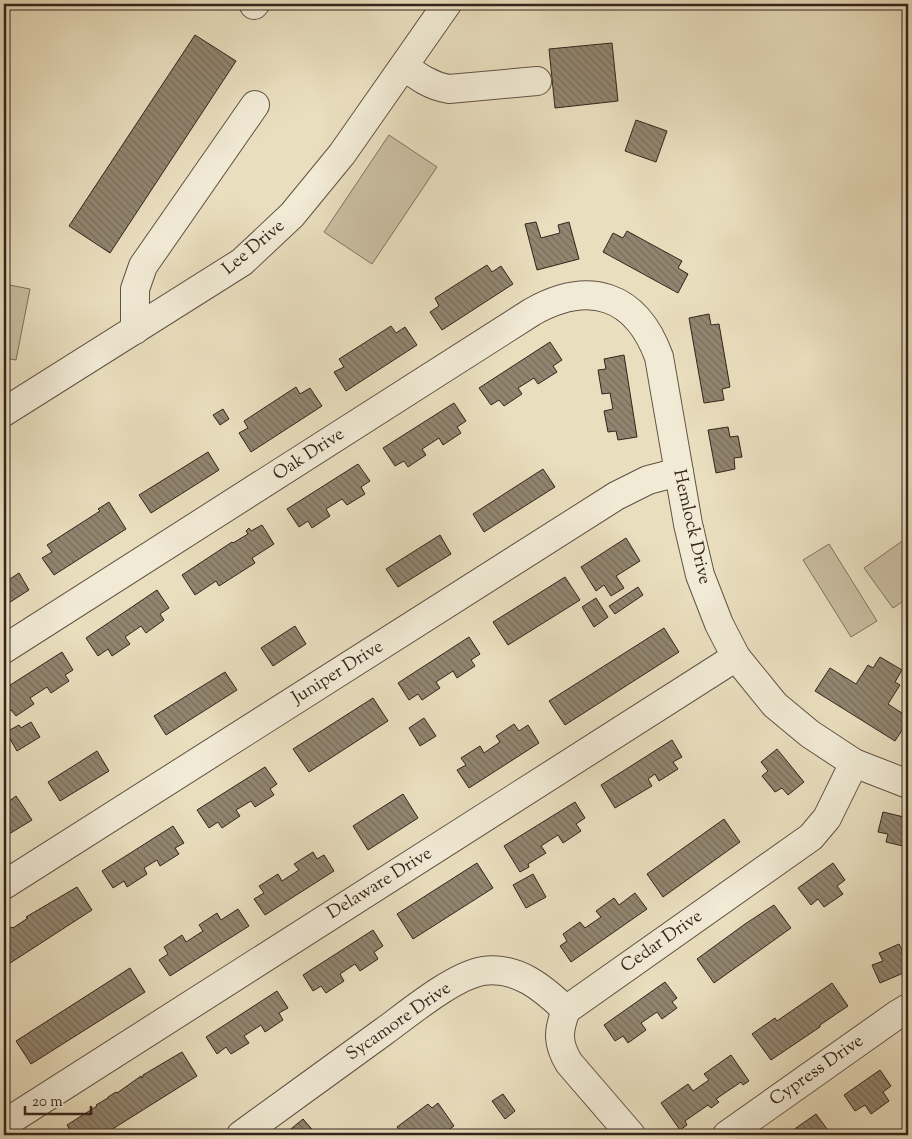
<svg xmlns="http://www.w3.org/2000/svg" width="912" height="1139" viewBox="0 0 912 1139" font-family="'Sorts Mill Goudy',serif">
	<defs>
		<pattern id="building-back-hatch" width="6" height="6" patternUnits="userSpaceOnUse" patternTransform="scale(1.25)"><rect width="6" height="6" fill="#928570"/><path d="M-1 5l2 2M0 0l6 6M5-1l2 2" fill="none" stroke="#786d5b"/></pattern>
	</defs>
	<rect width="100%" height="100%" fill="#e9debe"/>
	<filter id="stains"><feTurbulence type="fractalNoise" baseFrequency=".004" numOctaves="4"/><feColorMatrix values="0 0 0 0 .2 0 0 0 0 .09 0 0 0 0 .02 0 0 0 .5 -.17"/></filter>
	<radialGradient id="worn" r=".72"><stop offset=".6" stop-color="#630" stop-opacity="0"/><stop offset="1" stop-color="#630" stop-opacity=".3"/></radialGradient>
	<g fill="#cabea2" stroke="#7f715f">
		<path d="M389,135L437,167L372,264L324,232Z"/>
		<path d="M4,284L30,289L16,360L4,358Z"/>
		<path d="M908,537V598L893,608L864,568Z"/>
		<path d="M829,544L877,621L851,637L803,560Z"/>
	</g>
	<g fill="url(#building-back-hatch)" stroke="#34241c">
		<path d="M211,4H225L220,10Z"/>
		<path d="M195,35L236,61L110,253L69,226Z"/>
		<path d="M612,43L618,101L555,108L549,49Z"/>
		<path d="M636,120L667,131L656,162L625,151Z"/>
		<path d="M536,222L541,238L560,233L558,225L569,222L579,259L537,270L525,224Z"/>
		<path d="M627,231L682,261L678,268L688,274L678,293L603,252L613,233L623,238Z"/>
		<path d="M487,265L492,272L501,266L513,284L442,330L430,312L439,306L435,298Z"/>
		<path d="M709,314L711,325L719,324L730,387L722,389L724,400L704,403L689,318Z"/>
		<path d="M391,326L396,333L405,327L417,345L346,391L334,372L344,367L339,359Z"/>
		<path d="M550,342L562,360L553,366L557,372L538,384L534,378L518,388L522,394L504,406L499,400L491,405L479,388Z"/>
		<path d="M624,355L637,437L618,440L616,431L608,432L604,411L613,409L610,393L602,394L598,370L606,369L604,359Z"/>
		<path d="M296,387L300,394L310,388L322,406L251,452L239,433L248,428L244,421Z"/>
		<path d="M454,403L466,421L457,427L461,433L443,445L439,438L422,449L426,455L408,467L404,461L395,466L383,448Z"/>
		<path d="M223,409L229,419L220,425L213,415Z"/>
		<path d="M728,427L730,437L738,436L742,457L734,458L735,469L716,473L708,430Z"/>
		<path d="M208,452L219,470L151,513L139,495Z"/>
		<path d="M358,464L370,481L361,487L365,494L347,505L342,499L326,509L330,516L312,528L308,521L299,527L287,509Z"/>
		<path d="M543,469L555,487L484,532L473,514Z"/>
		<path d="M109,502L126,529L54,575L42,558L52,552L47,545L100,511L98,509Z"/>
		<path d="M262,525L274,544L252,558L255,563L219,586L216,581L195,595L182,575L232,542L233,543L248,534L246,531L249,528L251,531Z"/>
		<path d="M440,535L451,554L398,587L386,569Z"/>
		<path d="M626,538L640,561L616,576L624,588L611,596L604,585L596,591L581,567Z"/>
		<path d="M5,572L10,579L19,573L29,590L4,606V573Z"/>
		<path d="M565,577L580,600L508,645L493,622Z"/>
		<path d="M638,587L643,595L615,614L609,606Z"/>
		<path d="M157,590L169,608L160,614L164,620L146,633L141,626L125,637L130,644L112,656L108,649L98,656L86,638Z"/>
		<path d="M596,598L608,617L594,627L582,607Z"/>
		<path d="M295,626L306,644L273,666L261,648Z"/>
		<path d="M664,628L679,652L565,725L549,701Z"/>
		<path d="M469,637L480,654L471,660L475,666L457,678L453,671L436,682L440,688L422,700L418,694L409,700L398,683Z"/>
		<path d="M62,652L73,670L65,675L69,681L51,693L47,687L30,698L34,704L16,716L11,710L4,714V689Z"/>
		<path d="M880,657L902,670L895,682L900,685L888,704L908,717V721L895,741L815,691L830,668L856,684L868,665L873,668Z"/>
		<path d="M225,672L237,690L166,735L154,716Z"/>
		<path d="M373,698L388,721L309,772L293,749Z"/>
		<path d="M424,718L436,736L420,746L409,728Z"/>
		<path d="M31,722L40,737L17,751L6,732L19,725L21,728Z"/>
		<path d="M514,724L519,731L528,725L539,743L469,788L457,770L466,765L461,758L480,746L484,753L500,742L496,736Z"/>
		<path d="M672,740L682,757L673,762L678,769L659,781L655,774L648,779L652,786L615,808L601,785Z"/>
		<path d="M777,749L804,782L788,795L782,788L775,792L762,776L768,771L761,762Z"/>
		<path d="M97,751L109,771L60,801L48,782Z"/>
		<path d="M265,767L277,784L270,789L274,795L255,807L251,801L236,810L240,816L222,828L218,822L209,828L197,810Z"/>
		<path d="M403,794L418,818L368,850L353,826Z"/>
		<path d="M16,796L32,820L4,837V805Z"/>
		<path d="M575,802L585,818L576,824L581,831L563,843L558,835L541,846L546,853L528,864L529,867L520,872L504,846Z"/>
		<path d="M883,812L908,818V841L907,847L886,842L888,834L878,832Z"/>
		<path d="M724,819L740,842L663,897L647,874Z"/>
		<path d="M173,826L184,843L175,848L179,854L160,866L157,860L144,868L147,874L127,887L124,881L113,888L102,871Z"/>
		<path d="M313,852L317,859L324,855L334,871L265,915L254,899L264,893L259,886L278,874L282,881L299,870L294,864Z"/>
		<path d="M477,863L493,888L413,939L397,914Z"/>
		<path d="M833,863L845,880L837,886L843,894L824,907L818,899L811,905L798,888Z"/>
		<path d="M533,874L546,897L526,908L513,885Z"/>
		<path d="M77,887L92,910L4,967V932L12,927L13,928L28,918L26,917Z"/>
		<path d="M635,893L647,909L571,962L560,946L567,941L563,934L580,922L585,928L601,917L596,911L614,898L619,905Z"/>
		<path d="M774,905L791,928L714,983L697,959L745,924Z"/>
		<path d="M238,909L249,926L170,976L159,960L168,954L164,947L182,935L186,942L203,931L199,925L217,913L221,920Z"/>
		<path d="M373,930L383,946L374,952L378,959L360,971L355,964L340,974L344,981L326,993L321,986L313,991L303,975Z"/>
		<path d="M899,944L903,952L908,949V971L880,983L872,965L883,961L879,953Z"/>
		<path d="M130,968L145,992L31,1064L16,1041Z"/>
		<path d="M665,982L677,998L672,1002L677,1008L662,1019L657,1012L641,1023L646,1030L628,1043L623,1036L615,1041L604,1025Z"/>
		<path d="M832,983L848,1006L820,1025V1027L771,1060L752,1034L775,1018L777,1021Z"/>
		<path d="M277,991L288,1008L279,1013L283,1020L265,1032L261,1025L244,1036L249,1043L231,1054L226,1047L217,1054L206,1037Z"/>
		<path d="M182,1052L197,1076L103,1135H73L67,1125L97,1106L96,1105L108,1098V1097L116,1092L117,1093L141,1076L142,1078L143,1077V1075Z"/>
		<path d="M731,1055L749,1081L743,1085L741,1082L716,1099L719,1102L711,1108L708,1105L685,1121L687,1125L680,1130L661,1103L688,1084L693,1091L709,1080L704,1074Z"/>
		<path d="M880,1070L891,1086L883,1092L889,1101L871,1114L865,1105L855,1111L844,1095Z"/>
		<path d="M503,1094L515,1111L505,1119L492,1101Z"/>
		<path d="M438,1103L454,1126L441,1135H395L400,1131L397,1127L428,1104L432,1108Z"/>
		<path d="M816,1114L830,1133L826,1135H786Z"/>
		<path d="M303,1119L317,1135H288L286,1133Z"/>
	</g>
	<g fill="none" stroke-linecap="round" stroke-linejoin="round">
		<g stroke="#615244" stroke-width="30">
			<g id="minor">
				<path d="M254,5L255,4"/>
				<path d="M404,66C418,77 431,86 449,89L537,81"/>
				<path d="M135,330V289L143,266L255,105"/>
				<path d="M4,412L242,262L292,215L342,154L447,4"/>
				<path d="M4,649L532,312C589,280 636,294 659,357L688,524L700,575L719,624L736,657L775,705L810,734L854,763L908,784"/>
				<path d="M4,885L616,496L648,480L679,472"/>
				<path d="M4,1124L736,657"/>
				<path d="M241,1135C288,1101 336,1066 383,1032C408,1014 453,976 483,971C517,966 543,988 566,1010"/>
				<path d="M631,1135L569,1063C557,1043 558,1031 566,1010L811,837L827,818L854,763"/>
				<path d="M727,1135L898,1014L908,1008"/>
			</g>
		</g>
		<use href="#minor" stroke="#f1ead5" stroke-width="28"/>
	</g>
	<g text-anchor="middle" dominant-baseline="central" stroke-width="4" stroke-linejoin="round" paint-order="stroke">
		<g font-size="18" fill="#34241c" stroke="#f1ead5">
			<text transform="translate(254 248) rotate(-40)">Lee Drive</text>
			<text transform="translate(309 455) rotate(-33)">Oak Drive</text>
			<text transform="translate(691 527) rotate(77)">Hemlock Drive</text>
			<text transform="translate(338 673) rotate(-32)">Juniper Drive</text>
			<text transform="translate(380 884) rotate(-32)">Delaware Drive</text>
			<text transform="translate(662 942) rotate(-35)">Cedar Drive</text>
			<text transform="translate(399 1022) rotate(-35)">Sycamore Drive</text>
			<text transform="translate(817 1071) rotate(-35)">Cypress Drive</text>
		</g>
	</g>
	<rect width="912" height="1139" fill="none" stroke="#e9debe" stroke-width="20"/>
	<rect x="5" y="5" width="902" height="1129" fill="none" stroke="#34241c" stroke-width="2.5"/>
	<rect x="10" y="10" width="892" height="1119" fill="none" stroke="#34241c"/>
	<path d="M25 1106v8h66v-8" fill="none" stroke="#34241c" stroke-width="2.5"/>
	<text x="32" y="1106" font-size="15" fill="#34241c" stroke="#f1ead5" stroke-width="4" paint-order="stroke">20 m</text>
	<rect width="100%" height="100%" filter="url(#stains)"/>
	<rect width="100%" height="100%" fill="url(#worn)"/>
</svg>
